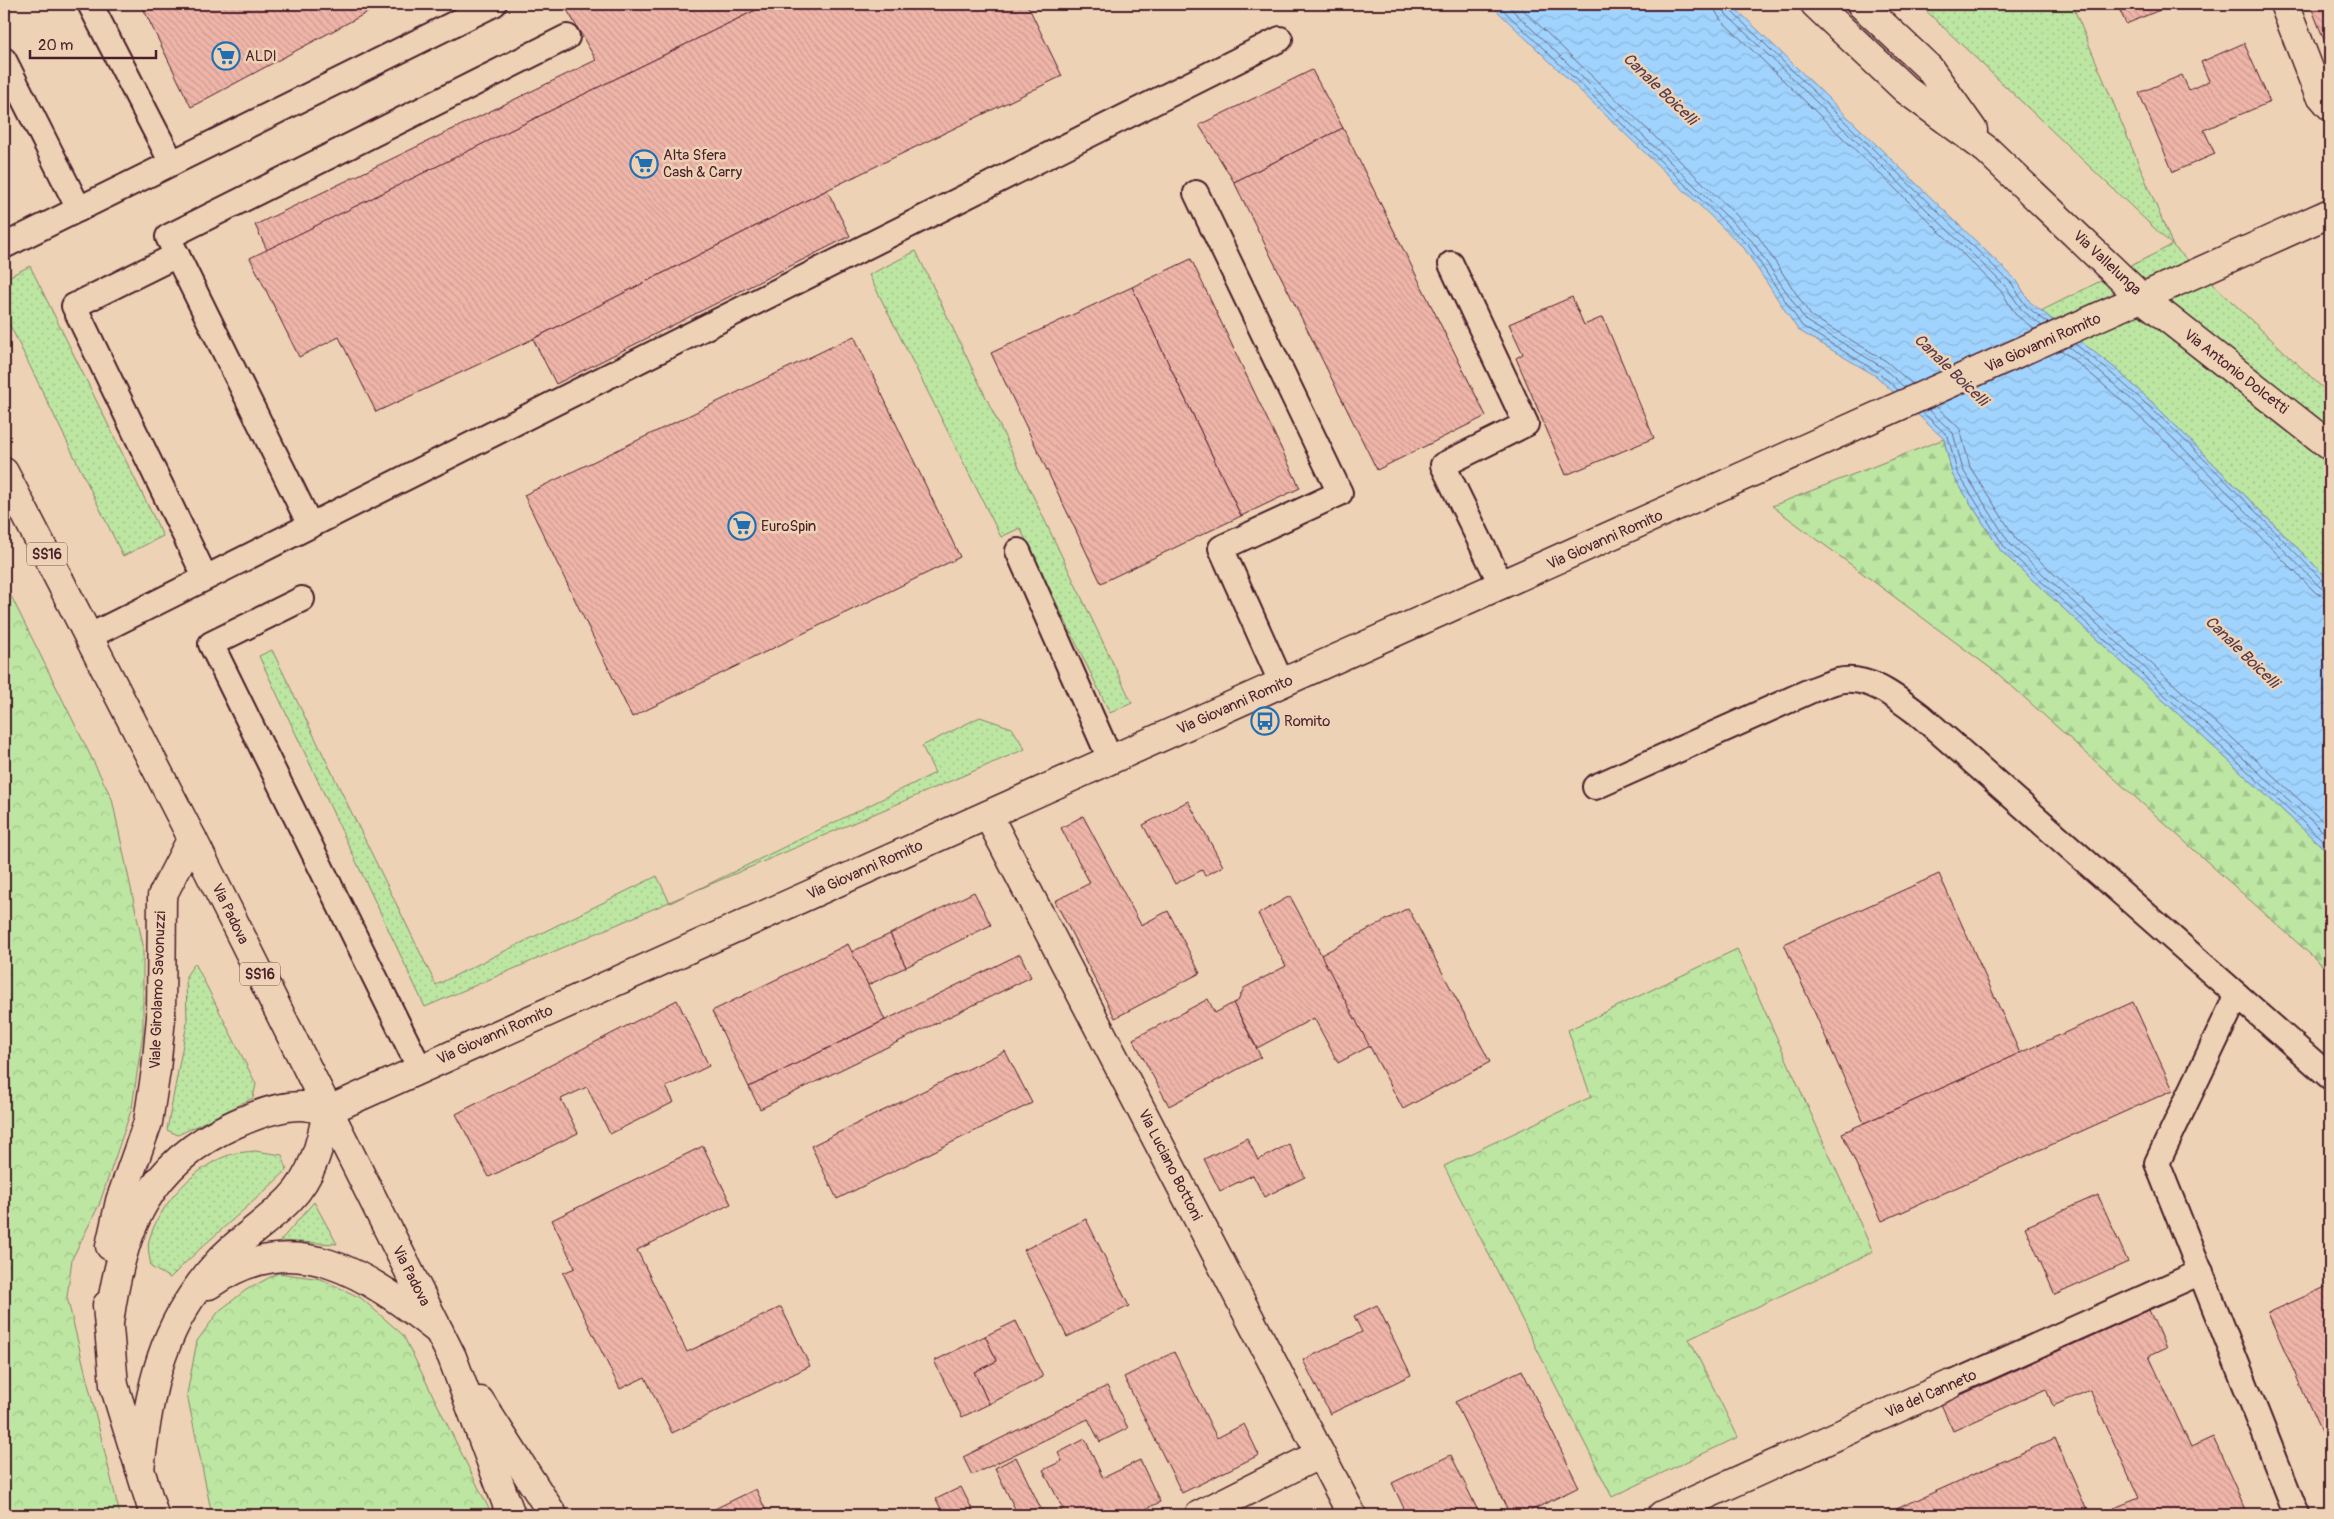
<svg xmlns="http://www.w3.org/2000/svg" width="2334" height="1519" viewBox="0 0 2334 1519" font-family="Pangolin,sans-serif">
	<defs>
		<pattern id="grass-dots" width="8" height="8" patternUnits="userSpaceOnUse" patternTransform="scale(1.25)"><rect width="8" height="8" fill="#bce6a2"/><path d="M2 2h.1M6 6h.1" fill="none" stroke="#a3c58c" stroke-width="1.8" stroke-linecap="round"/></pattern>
		<pattern id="forest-firs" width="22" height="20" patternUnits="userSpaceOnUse" patternTransform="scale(1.25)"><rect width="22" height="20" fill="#bce6a2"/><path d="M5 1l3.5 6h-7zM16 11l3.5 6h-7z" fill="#a3c58c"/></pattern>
		<pattern id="park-crowns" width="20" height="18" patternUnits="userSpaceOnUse" patternTransform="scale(1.25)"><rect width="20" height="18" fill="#bce6a2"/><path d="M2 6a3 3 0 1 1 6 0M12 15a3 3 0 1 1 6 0" fill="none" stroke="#a3c58c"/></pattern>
		<pattern id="water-waves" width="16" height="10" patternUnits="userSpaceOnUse" patternTransform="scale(1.25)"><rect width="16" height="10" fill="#a0d4fe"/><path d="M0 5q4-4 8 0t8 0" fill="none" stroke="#8bb6da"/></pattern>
		<pattern id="building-back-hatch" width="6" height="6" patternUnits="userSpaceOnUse" patternTransform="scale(1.25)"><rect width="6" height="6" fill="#efb5a9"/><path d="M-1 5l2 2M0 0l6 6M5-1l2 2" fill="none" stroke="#ce9b92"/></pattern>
	</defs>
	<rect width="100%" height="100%" fill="#eed2b5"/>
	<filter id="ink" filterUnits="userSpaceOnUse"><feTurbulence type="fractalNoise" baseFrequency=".02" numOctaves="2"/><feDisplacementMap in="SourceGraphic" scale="10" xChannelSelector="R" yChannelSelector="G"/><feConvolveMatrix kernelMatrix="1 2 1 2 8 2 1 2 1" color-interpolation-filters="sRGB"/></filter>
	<g filter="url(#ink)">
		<g fill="url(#grass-dots)" stroke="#838266">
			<path d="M1919,4H2072L2173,246L2330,395V581L2158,408L2116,369L2041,311L2172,245Z"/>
			<path d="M916,251L1132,703L1110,713L1020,528L1001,537L869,275Z"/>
			<path d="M30,266L163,536L123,556L4,313V279Z"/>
			<path d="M272,650L436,985L657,876L670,903L935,773L922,746L980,717L1012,728L1025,749L425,1007L259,656Z"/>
			<path d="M195,963L256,1084L253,1098L178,1135L167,1130L187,1023L186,976Z"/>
			<path d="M255,1151L282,1155L287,1170C249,1207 207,1240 170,1278L151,1267C150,1259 147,1247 149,1240C160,1203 196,1165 232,1154C239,1152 248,1152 255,1151Z"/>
			<path d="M314,1202L337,1244L280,1241Z"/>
		</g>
		<path fill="url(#forest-firs)" stroke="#838266" d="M1944,439L1952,474L2001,551L2330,854V972L1997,673L1772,506Z"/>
		<g fill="url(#park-crowns)" stroke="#838266">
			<path d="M4,582L112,799L143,945V1032L132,1108L99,1205L72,1259L67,1297L120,1515H4Z"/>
			<path d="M1737,949L1873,1252L1689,1339L1738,1437L1612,1497L1444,1166L1591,1097L1568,1030Z"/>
			<path d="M278,1273L321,1279L361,1298L403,1335L492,1515H212L187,1394L197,1341L219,1311L246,1290Z"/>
		</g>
		<path fill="url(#water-waves)" stroke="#7e8caa" d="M1490,4H1731L2017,281L2030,302L2116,369L2158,408L2330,581V854L2001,551L1952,474L1944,439L1876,376L1798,330L1744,248Z"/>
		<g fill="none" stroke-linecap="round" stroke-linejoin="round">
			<g stroke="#6c677f" stroke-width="1">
				<path d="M1497,4L1748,245L1802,326L1878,372L1898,390"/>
				<path d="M1506,4L1752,241L1806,321L1882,367L1904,387"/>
				<path d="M1517,4L1758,236L1811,316L1886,361L1912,384"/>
				<path d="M1714,4L1716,12L1720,19L2002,292L2015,314L2034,329"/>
				<path d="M1722,4L1726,14L2007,288L2022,310L2042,326"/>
				<path d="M1728,4L1730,10L2012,284L2026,306L2048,323"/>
				<path d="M2075,344C2166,414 2244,501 2325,583L2330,584"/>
				<path d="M2069,347C2160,418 2239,505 2320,587L2330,591"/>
				<path d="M2061,350C2154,422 2232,510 2316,593L2330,598"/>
				<path d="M1936,406L1960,429L1970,467L2016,539L2330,828"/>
				<path d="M1928,409L1953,433L1963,470L2010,544L2330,838"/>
				<path d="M1922,412L1948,436L1957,472L2005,548L2330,847"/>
			</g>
		</g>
		<g fill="url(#building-back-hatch)" stroke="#4a1f2b">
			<path d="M141,4H383L191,107Z"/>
			<path d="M574,4H768L267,250L255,225L596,60L566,8Z"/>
			<path d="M768,4H1027L1062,76L827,190L533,339L376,412L339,337L299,357L250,258Z"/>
			<path d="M2117,4H2169L2167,7L2126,24Z"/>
			<path d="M2313,4H2330L2329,52L2311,7Z"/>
			<path d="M2244,43L2270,102L2204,130L2215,154L2173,172L2139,93L2182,75L2189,90L2209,81L2201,62Z"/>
			<path d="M1312,70L1343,128L1234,182L1199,125Z"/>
			<path d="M1343,128L1486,416L1377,470L1234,182Z"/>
			<path d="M827,190L850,236L556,384L533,339Z"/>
			<path d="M1191,259L1300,488L1241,516L1132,287Z"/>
			<path d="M1132,287L1241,516L1101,583L991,353Z"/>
			<path d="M1572,297L1584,325L1603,317L1654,438L1566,475L1516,358L1523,354L1509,324Z"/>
			<path d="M854,336L960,557L632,717L524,495Z"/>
			<path d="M1188,801L1223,866L1205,876L1202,870L1175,884L1143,825Z"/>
			<path d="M1083,816L1141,925L1168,911L1200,973L1115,1018L1055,901L1090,883L1061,828Z"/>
			<path d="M1939,874L2020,1053L1864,1123L1784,944Z"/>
			<path d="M974,892L991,925L906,967L890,934Z"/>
			<path d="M1290,896L1370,1046L1338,1063L1314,1018L1257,1048L1233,1003L1238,1001L1244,988L1286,966L1258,914Z"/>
			<path d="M1408,908L1490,1062L1403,1109L1321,955Z"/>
			<path d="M890,934L906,967L868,985L851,952Z"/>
			<path d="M848,944L885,1020L749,1087L712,1011Z"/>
			<path d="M1020,954L1031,977L760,1109L749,1087Z"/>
			<path d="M1208,999L1215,1013L1233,1003L1261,1057L1169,1106L1133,1039Z"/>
			<path d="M677,1000L709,1066L666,1087L674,1102L610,1134L587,1087L561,1099L578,1133L489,1177L456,1114Z"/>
			<path d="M2133,1002L2173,1090L1882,1221L1842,1133Z"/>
			<path d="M1005,1051L1032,1103L837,1199L811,1146Z"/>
			<path d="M1247,1138L1258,1160L1289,1144L1305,1177L1264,1197L1253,1175L1220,1191L1204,1159Z"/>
			<path d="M703,1146L731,1204L637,1250L687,1352L781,1307L810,1366L672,1433L645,1377L620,1389L563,1273L575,1268L552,1220Z"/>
			<path d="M2098,1195L2128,1262L2055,1295L2025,1227Z"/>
			<path d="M1086,1219L1129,1306L1067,1337L1024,1250Z"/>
			<path d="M2330,1285V1452L2268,1313Z"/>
			<path d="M1377,1305L1411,1375L1330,1414L1303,1360L1362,1332L1354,1316Z"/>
			<path d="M2149,1310L2166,1348L2149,1356L2191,1447L2213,1437L2248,1515H2117L2114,1508L2139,1498L2090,1390L2053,1406L2046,1389L1953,1431L1941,1404Z"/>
			<path d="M1016,1321L1043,1377L989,1404L974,1372L997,1361L985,1336Z"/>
			<path d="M985,1336L997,1361L974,1372L989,1404L962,1417L934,1361Z"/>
			<path d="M1174,1352L1217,1438L1244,1424L1259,1455L1182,1493L1124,1377Z"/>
			<path d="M1522,1370L1579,1487L1522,1515H1510L1455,1402Z"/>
			<path d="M1107,1386L1128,1428L1100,1442L1088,1419L972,1475L963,1457Z"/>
			<path d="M2055,1438L2089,1515H1883Z"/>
			<path d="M1085,1439L1103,1478L1140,1460L1160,1502L1134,1515H1051L1063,1509L1043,1470L1062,1461L1058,1453Z"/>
			<path d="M1451,1455L1480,1515H1407L1392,1483Z"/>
			<path d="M1016,1457L1044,1515H1018L995,1468Z"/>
			<path d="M961,1487L975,1515H944L936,1499Z"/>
			<path d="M756,1489L768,1515H702Z"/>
		</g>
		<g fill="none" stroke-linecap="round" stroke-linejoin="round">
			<g stroke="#4a1f2b" stroke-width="28">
				<g id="lane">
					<path d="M4,60L79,209"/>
					<path d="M172,163L494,4"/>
					<path d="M1196,193L1340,493L1221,548L1282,684"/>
					<path d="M4,246L172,163L90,4"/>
					<path d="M177,255L74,306L205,577"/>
					<path d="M1451,264L1526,424L1443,465L1502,586"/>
					<path d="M310,525L168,237L567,37"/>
					<path d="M1018,551L1111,761"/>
					<path d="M302,599L211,644L420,1069"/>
					<path d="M90,636L1280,39"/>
					<path d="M1595,787L1812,690C1821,687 1829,683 1838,681C1869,674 1898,699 1921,716L2330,1077"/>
					<path d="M2237,995L2157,1163L2297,1515"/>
					<path d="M1949,1385L2201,1272"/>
				</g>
			</g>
			<g stroke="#4a1f2b" stroke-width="31">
				<g id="street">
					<path d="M1815,4L1906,90L1987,150L2142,298L2330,446"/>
					<path d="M1861,4L1929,68L1973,130"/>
					<path d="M2284,4L2318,92L2330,106"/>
					<path d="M988,815L1352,1515"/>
					<path d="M327,1111L2330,213"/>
					<path d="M1199,1515L1320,1454"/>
					<path d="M1662,1515L1949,1385"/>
				</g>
			</g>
			<g stroke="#4a1f2b" stroke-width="31">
				<g id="secondary">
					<path d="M110,1246L120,1201L148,1122L156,1070L161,1017L162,896L192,838"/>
					<path d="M209,1285C295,1223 369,1276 439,1331"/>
					<path d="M107,1305L114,1385L154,1515"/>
					<path d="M109,1323C121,1232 146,1164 235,1124C255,1115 278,1106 301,1106C309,1106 319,1109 327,1111C321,1143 313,1176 289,1200C267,1222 241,1238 220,1260C161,1324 150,1386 140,1469"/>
				</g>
			</g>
			<g stroke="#4a1f2b" stroke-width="31">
				<g id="primary">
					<path d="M4,472L192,838L452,1357L511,1515"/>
					<path d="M480,1401L553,1515"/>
				</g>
			</g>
			<use href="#lane" stroke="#eed2b5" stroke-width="24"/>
			<use href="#street" stroke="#eed2b5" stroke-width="28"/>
			<use href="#secondary" stroke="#eed2b5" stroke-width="28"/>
			<use href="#primary" stroke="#eed2b5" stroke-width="28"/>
		</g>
	</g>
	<defs>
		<g id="supermarket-ring" transform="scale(1.4375)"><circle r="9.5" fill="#eed2b5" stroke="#1f6fb2" stroke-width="1.5"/><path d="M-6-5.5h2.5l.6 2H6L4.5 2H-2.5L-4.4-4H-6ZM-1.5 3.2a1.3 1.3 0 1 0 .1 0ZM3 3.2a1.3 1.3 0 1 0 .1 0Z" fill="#1f6fb2"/></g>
		<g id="bus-ring" transform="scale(1.4375)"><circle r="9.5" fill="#eed2b5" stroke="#1f6fb2" stroke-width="1.5"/><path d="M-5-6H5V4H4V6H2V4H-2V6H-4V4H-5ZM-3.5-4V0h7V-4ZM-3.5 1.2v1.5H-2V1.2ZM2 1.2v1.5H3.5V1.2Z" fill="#1f6fb2"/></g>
	</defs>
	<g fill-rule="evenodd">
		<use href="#supermarket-ring" x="226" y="56"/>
		<use href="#supermarket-ring" x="644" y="164"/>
		<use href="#supermarket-ring" x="742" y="526"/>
		<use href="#bus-ring" x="1265" y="721"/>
	</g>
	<g text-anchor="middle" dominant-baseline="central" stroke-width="5" stroke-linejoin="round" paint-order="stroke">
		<g fill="#eed2b5" stroke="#7b5554" stroke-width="1">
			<rect x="27" y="542.5" width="40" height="23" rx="4"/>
			<rect x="240" y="962.5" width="40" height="23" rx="4"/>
		</g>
		<g font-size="14" font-weight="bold" fill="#4a1f2b">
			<text x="47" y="554">SS16</text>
			<text x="260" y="974">SS16</text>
		</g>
		<g font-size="15" fill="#4a1f2b" stroke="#eed2b5" text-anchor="start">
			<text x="245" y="56">ALDI</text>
			<text x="663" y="155">Alta Sfera<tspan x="663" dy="17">Cash &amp; Carry</tspan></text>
			<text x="761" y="526">EuroSpin</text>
			<text x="1284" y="721">Romito</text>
		</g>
		<g font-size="15" fill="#4a1f2b" stroke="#eed2b5">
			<text transform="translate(2107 263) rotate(43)">Via Vallelunga</text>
			<text transform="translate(2043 343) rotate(-24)">Via Giovanni Romito</text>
			<text transform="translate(2236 372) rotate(38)">Via Antonio Dolcetti</text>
			<text transform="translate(1605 540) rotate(-24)">Via Giovanni Romito</text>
			<text transform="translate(1235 705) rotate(-24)">Via Giovanni Romito</text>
			<text transform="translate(865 870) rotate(-24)">Via Giovanni Romito</text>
			<text transform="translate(230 914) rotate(64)">Via Padova</text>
			<text transform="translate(158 990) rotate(-88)">Viale Girolamo Savonuzzi</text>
			<text transform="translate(495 1035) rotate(-24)">Via Giovanni Romito</text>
			<text transform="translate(1170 1165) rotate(63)">Via Luciano Bottoni</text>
			<text transform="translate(411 1276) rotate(63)">Via Padova</text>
			<text transform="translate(1931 1394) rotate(-24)">Via del Canneto</text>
		</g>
		<g font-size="16" font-style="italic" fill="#573a4b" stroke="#eed2b5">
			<text transform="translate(1660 89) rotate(44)">Canale Boicelli</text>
			<text transform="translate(1951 370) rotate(44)">Canale Boicelli</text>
			<text transform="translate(2242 652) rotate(44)">Canale Boicelli</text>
		</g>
	</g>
	<rect width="2334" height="1519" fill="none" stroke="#eed2b5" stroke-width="20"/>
	<rect x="10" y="10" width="2314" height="1499" fill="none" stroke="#4a1f2b" stroke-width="2" filter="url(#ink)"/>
	<path d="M30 50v8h126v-8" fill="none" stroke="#4a1f2b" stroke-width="2.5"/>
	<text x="38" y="50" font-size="15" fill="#4a1f2b" stroke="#eed2b5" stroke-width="4" paint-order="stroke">20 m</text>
</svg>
